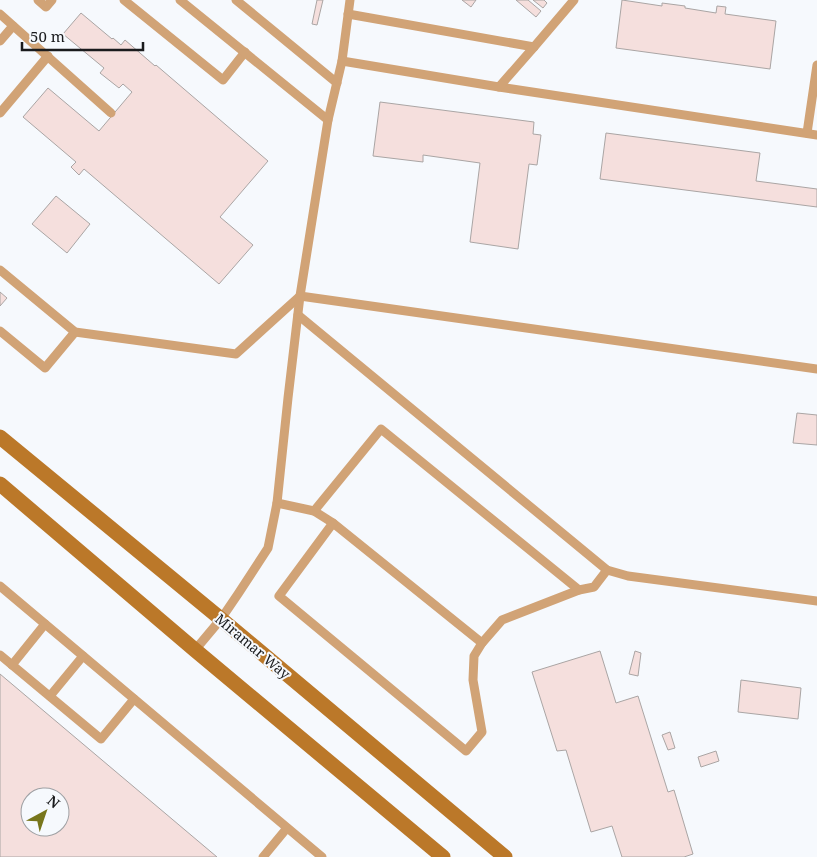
<svg xmlns="http://www.w3.org/2000/svg" width="817" height="857" viewBox="0 0 817 857" font-family="'Noto Serif',serif">
	<rect width="100%" height="100%" fill="#f6f9fd"/>
	<g fill="#f5dfdd" stroke="#aaa5a4" fill-rule="evenodd">
		<path d="M317,0H323L317,25L312,24Z"/>
		<path d="M462,0H476L471,7Z"/>
		<path d="M516,0H528L541,11L536,17Z"/>
		<path d="M533,0H544L547,3L543,8Z"/>
		<path d="M622,0L662,6V3L685,6V8L716,13L717,6L726,7L725,14L776,21L770,69L616,48Z"/>
		<path d="M81,13L112,39L113,38L121,45L125,40L155,66L156,65L268,161L220,217L253,245L219,284L84,169L79,175L71,167L76,162L23,117L48,88L99,131L132,92L123,84L119,88L100,73L104,68L63,34Z"/>
		<path d="M380,102L534,122L533,134L541,135L537,165L529,164L518,249L470,242L480,163L423,155V162L373,156Z"/>
		<path d="M606,133L760,153L756,181L817,189V207L600,179Z"/>
		<path d="M56,196L90,224L67,253L32,224Z"/>
		<path d="M0,292L7,298L0,306Z"/>
		<path d="M797,413L817,415V445L793,443Z"/>
		<path d="M600,651L616,703L638,696L668,792L674,790L693,854L684,857H622L612,826L591,832L566,750L557,751L532,672Z"/>
		<path d="M635,651L641,653L638,676L629,674Z"/>
		<path d="M0,674L217,857H0ZM30,797H60V827H30Z"/>
		<path d="M741,680L801,688L798,719L738,712Z"/>
		<path d="M670,732L675,748L668,750L662,735Z"/>
		<path d="M716,751L719,761L701,767L698,757Z"/>
	</g>
	<g fill="none" stroke-linecap="round" stroke-linejoin="round">
		<g stroke="#d1a376" stroke-width="9">
			<path d="M38,0L46,7L52,0"/>
			<path d="M124,0L223,80L245,52"/>
			<path d="M180,0L328,120"/>
			<path d="M236,0L337,83"/>
			<path d="M0,14L111,113"/>
			<path d="M348,14L534,47"/>
			<path d="M0,41L13,26"/>
			<path d="M342,61L350,0"/>
			<path d="M499,87L817,135"/>
			<path d="M0,113L48,56"/>
			<path d="M807,133L817,65"/>
			<path d="M0,270L75,332L236,354L300,296L817,369"/>
			<path d="M298,315L607,570L628,576L817,601"/>
			<path d="M0,331L45,368L75,332"/>
			<path d="M277,503L314,511L333,523L482,643"/>
			<path d="M314,511L381,429L579,590"/>
			<path d="M333,523L279,596L466,751L482,732L473,680L474,656L482,643L502,620L579,590L594,587L607,570"/>
			<path d="M0,586L322,857"/>
			<path d="M195,650L221,619L238,594L268,548L277,503L288,398L300,296L328,120L342,61L499,87L534,47L574,0"/>
			<path d="M0,655L101,739L134,699"/>
			<path d="M12,665L45,624"/>
			<path d="M50,696L83,656"/>
			<path d="M263,857L287,828"/>
		</g>
		<g stroke="#bb7829" stroke-width="15">
			<path d="M0,437L221,619L505,857"/>
			<path d="M0,484L195,650L443,857"/>
		</g>
	</g>
	<g text-anchor="middle" dominant-baseline="central" stroke-width="4" stroke-linejoin="round" paint-order="stroke">
		<g font-size="14" fill="#1a1b1d" stroke="#f6f9fd">
			<text transform="translate(253 646) rotate(40)">Miramar Way</text>
		</g>
	</g>
	<g transform="translate(45 812) rotate(40)"><circle r="24" fill="#f6f9fd" stroke="#9ea0a3"/>
	<path d="M0-4L9 19L0 12L-9 19Z" fill="#78761c"/>
	<text y="-8" font-size="14" font-weight="bold" text-anchor="middle" fill="#1a1b1d">N</text>
	</g>
	<path d="M22 42v8h121v-8" fill="none" stroke="#1a1b1d" stroke-width="2.5"/>
	<text x="30" y="42" font-size="15" fill="#1a1b1d" stroke="#f6f9fd" stroke-width="4" paint-order="stroke">50 m</text>
</svg>
